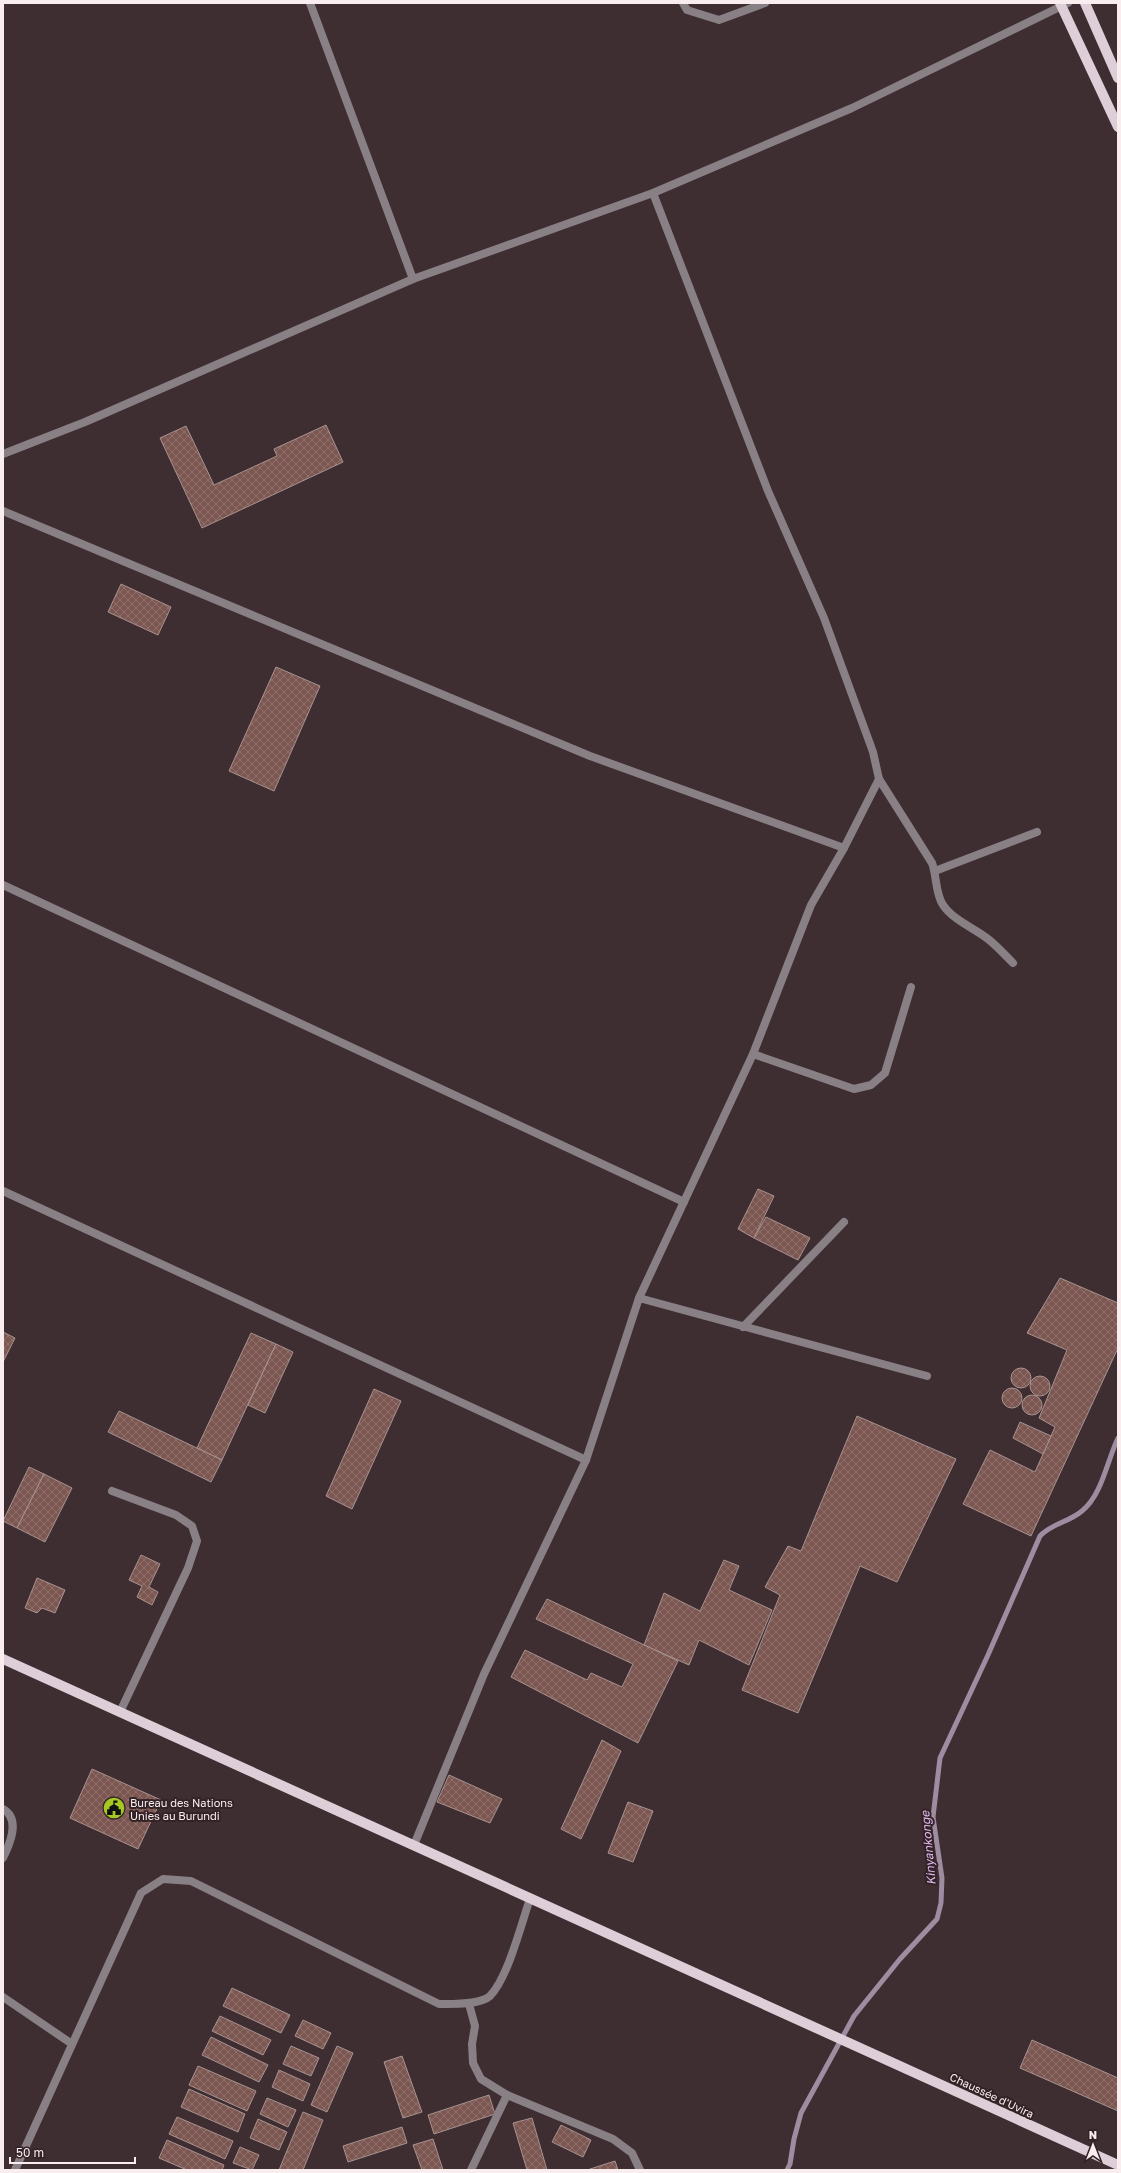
<svg xmlns="http://www.w3.org/2000/svg" width="1121" height="2173" viewBox="0 0 1121 2173" font-family="'Golos Text',sans-serif">
	<defs>
		<pattern id="building-cross-hatch" width="8" height="8" patternUnits="userSpaceOnUse"><rect width="8" height="8" fill="#7c5651"/><path d="M0 0l8 8M0 8l8-8" fill="none" stroke="#8f6f6a"/></pattern>
	</defs>
	<rect width="100%" height="100%" fill="#3e2d31"/>
	<g fill="none" stroke-linecap="round" stroke-linejoin="round">
		<path stroke="#9e8ca1" stroke-width="5" d="M787,2170L790,2164L794,2139L801,2113L854,2016L900,1959L937,1919L941,1903L942,1878L933,1817L940,1758L988,1655L1040,1536C1051,1524 1069,1522 1082,1511C1102,1495 1107,1461 1118,1438"/>
	</g>
	<g fill="url(#building-cross-hatch)" stroke="#a79390">
		<path d="M326,425L343,462L202,528L160,438L186,426L214,485L277,456L274,449Z"/>
		<path d="M121,584L171,607L158,635L108,612Z"/>
		<path d="M276,667L320,686L274,791L229,771Z"/>
		<path d="M758,1189L774,1196L754,1238L738,1229Z"/>
		<path d="M766,1217L810,1238L798,1260L754,1238Z"/>
		<path d="M1060,1278L1118,1303V1348L1031,1536L963,1504L990,1450L1035,1472L1055,1427L1039,1418L1067,1350L1027,1333Z"/>
		<path d="M3,1332L15,1338L3,1362Z"/>
		<path d="M251,1333L276,1344L222,1460L197,1448Z"/>
		<path d="M276,1344L293,1352L265,1413L248,1405Z"/>
		<circle cx="1021" cy="1378" r="10"/>
		<circle cx="1040" cy="1386" r="10"/>
		<circle cx="1012" cy="1398" r="10"/>
		<path d="M374,1389L401,1401L352,1509L326,1496Z"/>
		<circle cx="1032" cy="1405" r="10"/>
		<path d="M119,1411L222,1460L211,1482L108,1432Z"/>
		<path d="M857,1416L956,1459L897,1582L860,1566L798,1713L742,1690L780,1595L765,1587L788,1546L801,1551Z"/>
		<path d="M1020,1422L1051,1436L1043,1454L1013,1438Z"/>
		<path d="M29,1467L44,1474L17,1528L3,1521Z"/>
		<path d="M44,1474L72,1488L45,1542L17,1528Z"/>
		<path d="M141,1555L160,1564L149,1587L158,1592L152,1605L137,1597L142,1586L129,1580Z"/>
		<path d="M724,1560L739,1566L729,1590L772,1610L749,1665L699,1640L689,1665L644,1645L664,1593L700,1611Z"/>
		<path d="M37,1578L65,1590L55,1613L42,1608L37,1613L25,1608Z"/>
		<path d="M547,1599L678,1661L638,1743L511,1677L525,1650L587,1680L591,1673L622,1687L633,1664L536,1619Z"/>
		<path d="M602,1740L621,1751L581,1839L561,1829Z"/>
		<path d="M92,1769L161,1800L138,1849L70,1818Z"/>
		<path d="M449,1775L502,1799L490,1823L437,1802Z"/>
		<path d="M628,1802L653,1811L633,1862L608,1853Z"/>
		<path d="M232,1988L290,2015L281,2033L223,2006Z"/>
		<path d="M220,2016L271,2040L263,2055L212,2031Z"/>
		<path d="M303,2020L331,2033L323,2049L295,2036Z"/>
		<path d="M211,2037L268,2065L259,2082L202,2055Z"/>
		<path d="M1032,2040L1118,2078V2111L1020,2068Z"/>
		<path d="M291,2046L319,2058L311,2076L283,2064Z"/>
		<path d="M337,2046L353,2053L327,2112L311,2105Z"/>
		<path d="M402,2056L422,2112L403,2118L384,2062Z"/>
		<path d="M198,2066L256,2091L247,2111L189,2085Z"/>
		<path d="M279,2070L310,2084L303,2101L272,2087Z"/>
		<path d="M189,2089L245,2114L238,2132L181,2107Z"/>
		<path d="M489,2095L495,2114L434,2134L428,2115Z"/>
		<path d="M267,2098L296,2110L288,2127L260,2114Z"/>
		<path d="M303,2112L323,2120L303,2170H279Z"/>
		<path d="M177,2117L233,2141L225,2159L169,2134Z"/>
		<path d="M532,2118L547,2170H527L513,2123Z"/>
		<path d="M258,2119L287,2132L279,2150L250,2138Z"/>
		<path d="M561,2125L591,2140L583,2157L552,2142Z"/>
		<path d="M402,2127L407,2143L348,2162L343,2146Z"/>
		<path d="M433,2139L443,2170H422L413,2145Z"/>
		<path d="M167,2140L224,2165L222,2170H187L159,2158Z"/>
		<path d="M240,2147L259,2155L252,2170L233,2163Z"/>
		<path d="M615,2161L618,2170H587Z"/>
	</g>
	<g fill="none" stroke-linecap="round" stroke-linejoin="round">
		<g stroke="#888085" stroke-width="8">
			<path d="M310,3L413,279"/>
			<path d="M683,3L687,10L719,20L765,3"/>
			<path d="M3,454L85,422L413,279L653,193L852,108L1068,3"/>
			<path d="M3,511L590,756L844,848"/>
			<path d="M879,779L932,863C937,876 935,893 943,905C953,920 974,928 988,939C997,946 1005,955 1013,963"/>
			<path d="M935,871L1037,832"/>
			<path d="M3,885L684,1202"/>
			<path d="M753,1054L854,1089L871,1085L885,1073L911,987"/>
			<path d="M3,1191L586,1460"/>
			<path d="M639,1298L927,1376"/>
			<path d="M743,1327L844,1222"/>
			<path d="M112,1491L176,1515L192,1526L197,1541L188,1568L120,1712"/>
			<path d="M3,1809C21,1819 10,1844 3,1858"/>
			<path d="M414,1845L484,1674L586,1460L639,1298L753,1054L811,905L844,848L879,779L873,752L824,618L768,491L653,193"/>
			<path d="M3,1997L72,2044"/>
			<path d="M469,2004L475,2026L472,2044L473,2063L481,2079L507,2095L471,2170"/>
			<path d="M507,2095L613,2139L632,2153L640,2170"/>
			<path d="M15,2170L141,1893L163,1879L191,1881L439,2004C452,2004 480,2005 490,1996C508,1978 521,1924 530,1899"/>
		</g>
		<g stroke="#ddced7" stroke-width="10">
			<path d="M1060,3L1118,127"/>
			<path d="M1085,3L1118,78"/>
			<path d="M3,1659L1118,2165"/>
		</g>
	</g>
	<defs>
		<g id="civic-disc" transform="scale(1.15)"><circle r="9.5" fill="#a5c823" stroke="#332327"/><path d="M-.6-6.5H3V-4.5H.6V-3L4-1V1h2V6H-6V1h2V-1L-.6-3ZM-1.2 2.5V6h2.4V2.5Z" fill="#111"/></g>
	</defs>
	<g fill-rule="evenodd">
		<use href="#civic-disc" x="114" y="1808"/>
	</g>
	<g text-anchor="middle" dominant-baseline="central" stroke-width="4" stroke-linejoin="round" paint-order="stroke">
		<g font-size="11" fill="#f9edf0" stroke="#332327" text-anchor="start">
			<text x="130" y="1802">Bureau des Nations<tspan x="130" dy="13">Unies au Burundi</tspan></text>
		</g>
		<g font-size="11" fill="#f9edf0" stroke="#332327">
			<text transform="translate(992 2095) rotate(25)">Chaussée d'Uvira</text>
		</g>
		<g font-size="12" font-style="italic" fill="#e0baef" stroke="#332327">
			<text transform="translate(928 1848) rotate(-95)">Kinyankonge</text>
		</g>
	</g>
	<rect width="1121" height="2173" fill="none" stroke="#f9edf0" stroke-width="8"/>
	<g transform="translate(1093 2145)" stroke="#332327" stroke-width="3" paint-order="stroke">
	<path d="M0-3L7 15L0 10L-7 15Z" fill="#f9edf0"/>
	<text y="-6" font-size="11" font-weight="bold" text-anchor="middle" fill="#f9edf0">N</text>
	</g>
	<path d="M10 2157v6h125v-6" fill="none" stroke="#f9edf0" stroke-width="2"/>
	<text x="16" y="2157" font-size="12" fill="#f9edf0" stroke="#332327" stroke-width="3" paint-order="stroke">50 m</text>
</svg>
